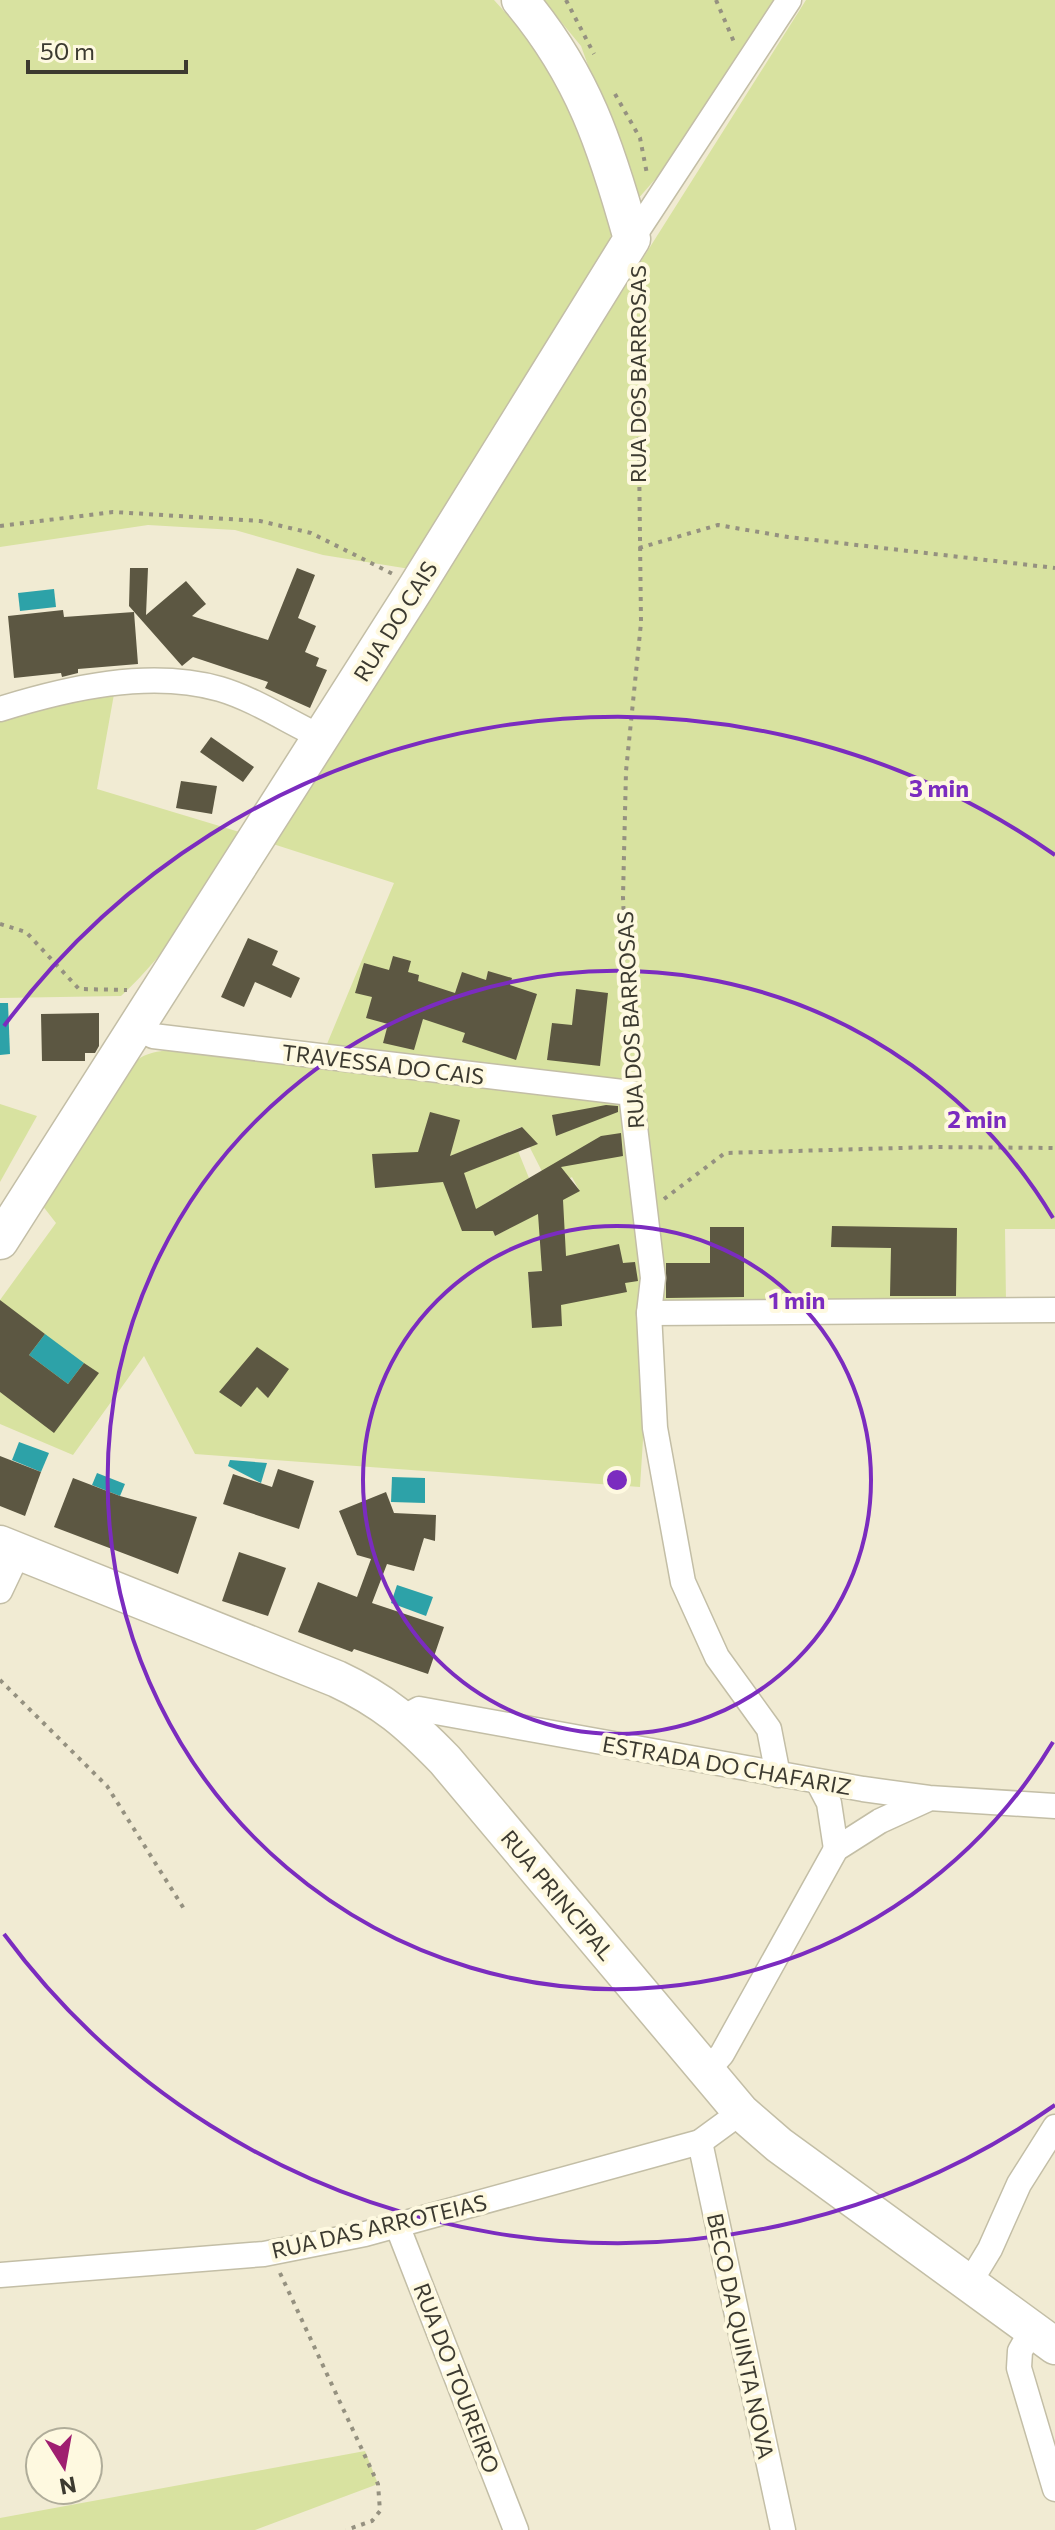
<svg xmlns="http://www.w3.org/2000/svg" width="1055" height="2530" viewBox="0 0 1055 2530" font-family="Commissioner,sans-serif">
	<rect width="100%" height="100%" fill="#f1ebd3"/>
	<g fill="#d8e2a0" fill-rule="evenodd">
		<path d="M0,0H494L537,48L565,98L606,202L612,231L606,254L410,569L323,555L235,530L148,525L0,547Z"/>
		<path d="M543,0H776L678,153L637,200L581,46Z"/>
		<path d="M806,0H1055V1229H1005L1006,1301L651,1313L640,1487L195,1454L144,1356L73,1455L0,1424V1300L56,1223L42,1205C65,1167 107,1081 140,1058C169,1039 283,1054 322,1056L394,883L273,844ZM521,1127L530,1137L529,1146L551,1189L572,1177L579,1190L495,1236L483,1205L529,1178L518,1151L476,1168L468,1149ZM562,1270L560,1298L532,1328L528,1272Z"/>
		<path d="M116,683L97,789L246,834C207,890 171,950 121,996L0,998V709Z"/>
		<path d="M0,1104L37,1116L0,1182Z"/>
		<path d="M365,2451L378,2484L255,2530H0V2518Z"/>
	</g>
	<g fill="#2da2a8">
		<path d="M54,589L56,607L20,611L18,593Z"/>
		<path d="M0,1003H8L10,1054L0,1055Z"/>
		<path d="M45,1334L84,1363L68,1384L29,1355Z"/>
		<path d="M19,1442L49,1453L41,1472L12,1460Z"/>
		<path d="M230,1460L267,1463L261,1483L228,1466Z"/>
		<path d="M97,1473L125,1484L120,1496L92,1485Z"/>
		<path d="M392,1477L425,1478V1503L391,1502Z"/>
		<path d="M397,1585L433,1597L426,1616L391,1603Z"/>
	</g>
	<g fill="#5c5742">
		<path d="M130,568H148L146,615L186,581L206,604L192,616L268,640L297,568L315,575L298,618L316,626L305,652L319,658L316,666L327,670L310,708L265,688L268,682L193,657L182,666L129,606Z"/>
		<path d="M63,610L64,617L134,612L138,664L78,669V673L62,677L61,673L14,678L8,616Z"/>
		<path d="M211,737L254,767L243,782L200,752Z"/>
		<path d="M181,781L217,786L212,814L176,808Z"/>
		<path d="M248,938L278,951L272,965L300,978L291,998L255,982L244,1007L221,997Z"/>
		<path d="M393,956L411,961L408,972L419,975L418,981L455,993L462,972L486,980L488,971L512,978L510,985L537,994L516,1060L462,1042L465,1033L423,1019L414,1050L383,1043L388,1024L366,1018L372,997L355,993L364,963L389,970Z"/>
		<path d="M576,989L608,993L600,1066L547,1060L552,1023L572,1025Z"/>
		<path d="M99,1013V1046L95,1053H85V1061H42L41,1014Z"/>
		<path d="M606,1105L618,1106V1112L556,1136L552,1115Z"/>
		<path d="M430,1112L460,1120L450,1156L522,1127L538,1144L464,1173L476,1209L601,1136L621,1133L623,1156L561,1167L580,1191L563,1200L566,1256L619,1244L623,1263L635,1262L638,1281L625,1283L627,1292L561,1305L562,1326L532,1328L528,1272L542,1271L538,1214L495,1236L493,1231H462L443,1182L375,1188L372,1154L418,1152Z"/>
		<path d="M832,1226L957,1228L956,1296H890L891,1248L831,1247Z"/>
		<path d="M710,1227H744V1297L666,1298V1263H710Z"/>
		<path d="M0,1300L45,1334L29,1355L68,1384L84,1363L99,1373L54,1433L0,1392Z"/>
		<path d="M257,1347L289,1369L268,1398L257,1387L241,1407L219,1392Z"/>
		<path d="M0,1456L41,1472L25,1516L0,1506Z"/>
		<path d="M278,1469L314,1481L299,1529L223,1504L233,1474L272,1487Z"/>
		<path d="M73,1478L120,1496L197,1517L178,1574L54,1527Z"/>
		<path d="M386,1492L394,1513L436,1515L435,1541L424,1538L414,1571L387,1564L372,1603L444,1627L428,1674L354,1649L352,1652L298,1632L318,1582L357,1597L371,1559L357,1555L339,1511Z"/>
		<path d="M239,1552L286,1568L268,1616L222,1601Z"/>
	</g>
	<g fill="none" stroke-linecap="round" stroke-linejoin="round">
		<g stroke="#c3bea6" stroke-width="27">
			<g id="street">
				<path d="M632,239L789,0"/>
				<path d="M0,709C68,688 149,669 220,689C254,699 289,722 321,737"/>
				<path d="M138,1028L153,1036L631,1093L653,1278L649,1313L655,1428L683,1582L717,1657L769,1729L778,1775"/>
				<path d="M649,1313L1055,1310"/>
				<path d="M0,1591L19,1551"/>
				<path d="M404,1717L419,1709L863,1789L929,1798L1055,1806"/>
				<path d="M818,1782L829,1803L836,1849"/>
				<path d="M706,2072L722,2054L836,1849L880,1821L926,1800"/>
				<path d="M700,2142L783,2530"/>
				<path d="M397,2225L516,2530"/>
				<path d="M0,2275L264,2254L365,2234L700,2142L741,2112"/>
				<path d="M970,2282L990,2249L1019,2184L1055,2127"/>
				<path d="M1032,2330L1020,2351L1019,2368L1055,2489"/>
			</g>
		</g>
		<g stroke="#c3bea6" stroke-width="39">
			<g id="secondary">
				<path d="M0,1241L417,586L632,239C606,146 583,75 520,0"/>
				<path d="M0,1544L337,1679C384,1701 409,1723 445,1760L741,2112L779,2145L1055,2346"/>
			</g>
		</g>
		<g stroke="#959180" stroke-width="4" stroke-dasharray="4 6" stroke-linecap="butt">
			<path d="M566,0L594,54"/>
			<path d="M716,0L734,42"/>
			<path d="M615,94L640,138L647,174"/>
			<path d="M0,526L113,512L260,521L311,533L393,574"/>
			<path d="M639,548L718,525L788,537L1055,568"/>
			<path d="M0,924L26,932L79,989L127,990"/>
			<path d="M630,1070L623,897L626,771L641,623L637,284"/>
			<path d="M664,1199L725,1153L933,1147L1055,1148"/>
			<path d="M0,1680L107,1786L186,1912"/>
			<path d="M280,2273L378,2484L380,2511L372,2521L346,2530"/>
		</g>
		<use href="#street" stroke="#fff" stroke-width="24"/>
		<use href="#secondary" stroke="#fff" stroke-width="36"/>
	</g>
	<g fill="none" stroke="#7b2cbf" stroke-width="4">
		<circle cx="617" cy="1480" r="254"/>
		<path d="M1053 1742A509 509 0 1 1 1053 1218"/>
		<path d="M1055 2105A763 763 0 0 1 4 1934M4 1026A763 763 0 0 1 1055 855"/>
	</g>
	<g text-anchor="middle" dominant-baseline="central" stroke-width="8" stroke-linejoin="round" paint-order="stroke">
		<g font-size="22" fill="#3c3a30" stroke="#fef9e0">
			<text transform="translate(637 374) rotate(-90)">RUA DOS BARROSAS</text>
			<text transform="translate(395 621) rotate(-58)">RUA DO CAIS</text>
			<text transform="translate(630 1020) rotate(-93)">RUA DOS BARROSAS</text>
			<text transform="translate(383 1064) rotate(7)">TRAVESSA DO CAIS</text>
			<text transform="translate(727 1765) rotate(10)">ESTRADA DO CHAFARIZ</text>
			<text transform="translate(558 1895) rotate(50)">RUA PRINCIPAL</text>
			<text transform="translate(379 2226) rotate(-13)">RUA DAS ARROTEIAS</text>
			<text transform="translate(741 2336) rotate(78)">BECO DA QUINTA NOVA</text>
			<text transform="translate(457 2378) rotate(69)">RUA DO TOUREIRO</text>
		</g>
	</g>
	<circle cx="617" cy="1480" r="12" fill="#7b2cbf" stroke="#fef9e0" stroke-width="4"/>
	<g font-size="24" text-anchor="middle" font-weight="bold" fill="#7b2cbf" stroke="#fef9e0" stroke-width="8" stroke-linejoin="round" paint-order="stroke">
		<text x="939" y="797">3 min</text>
		<text x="977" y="1128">2 min</text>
		<text x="797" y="1309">1 min</text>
	</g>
	<g transform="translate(64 2466) rotate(169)"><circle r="38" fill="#fef9e0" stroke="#b0ad9a" stroke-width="2"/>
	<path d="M0-6L14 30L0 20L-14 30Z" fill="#9f1e70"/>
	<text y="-12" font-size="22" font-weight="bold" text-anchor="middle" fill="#3c3a30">N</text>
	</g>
	<path d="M28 60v12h158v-12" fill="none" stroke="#3c3a30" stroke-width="4"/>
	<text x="40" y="60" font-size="24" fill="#3c3a30" stroke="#fef9e0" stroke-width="6" paint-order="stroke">50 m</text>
</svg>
